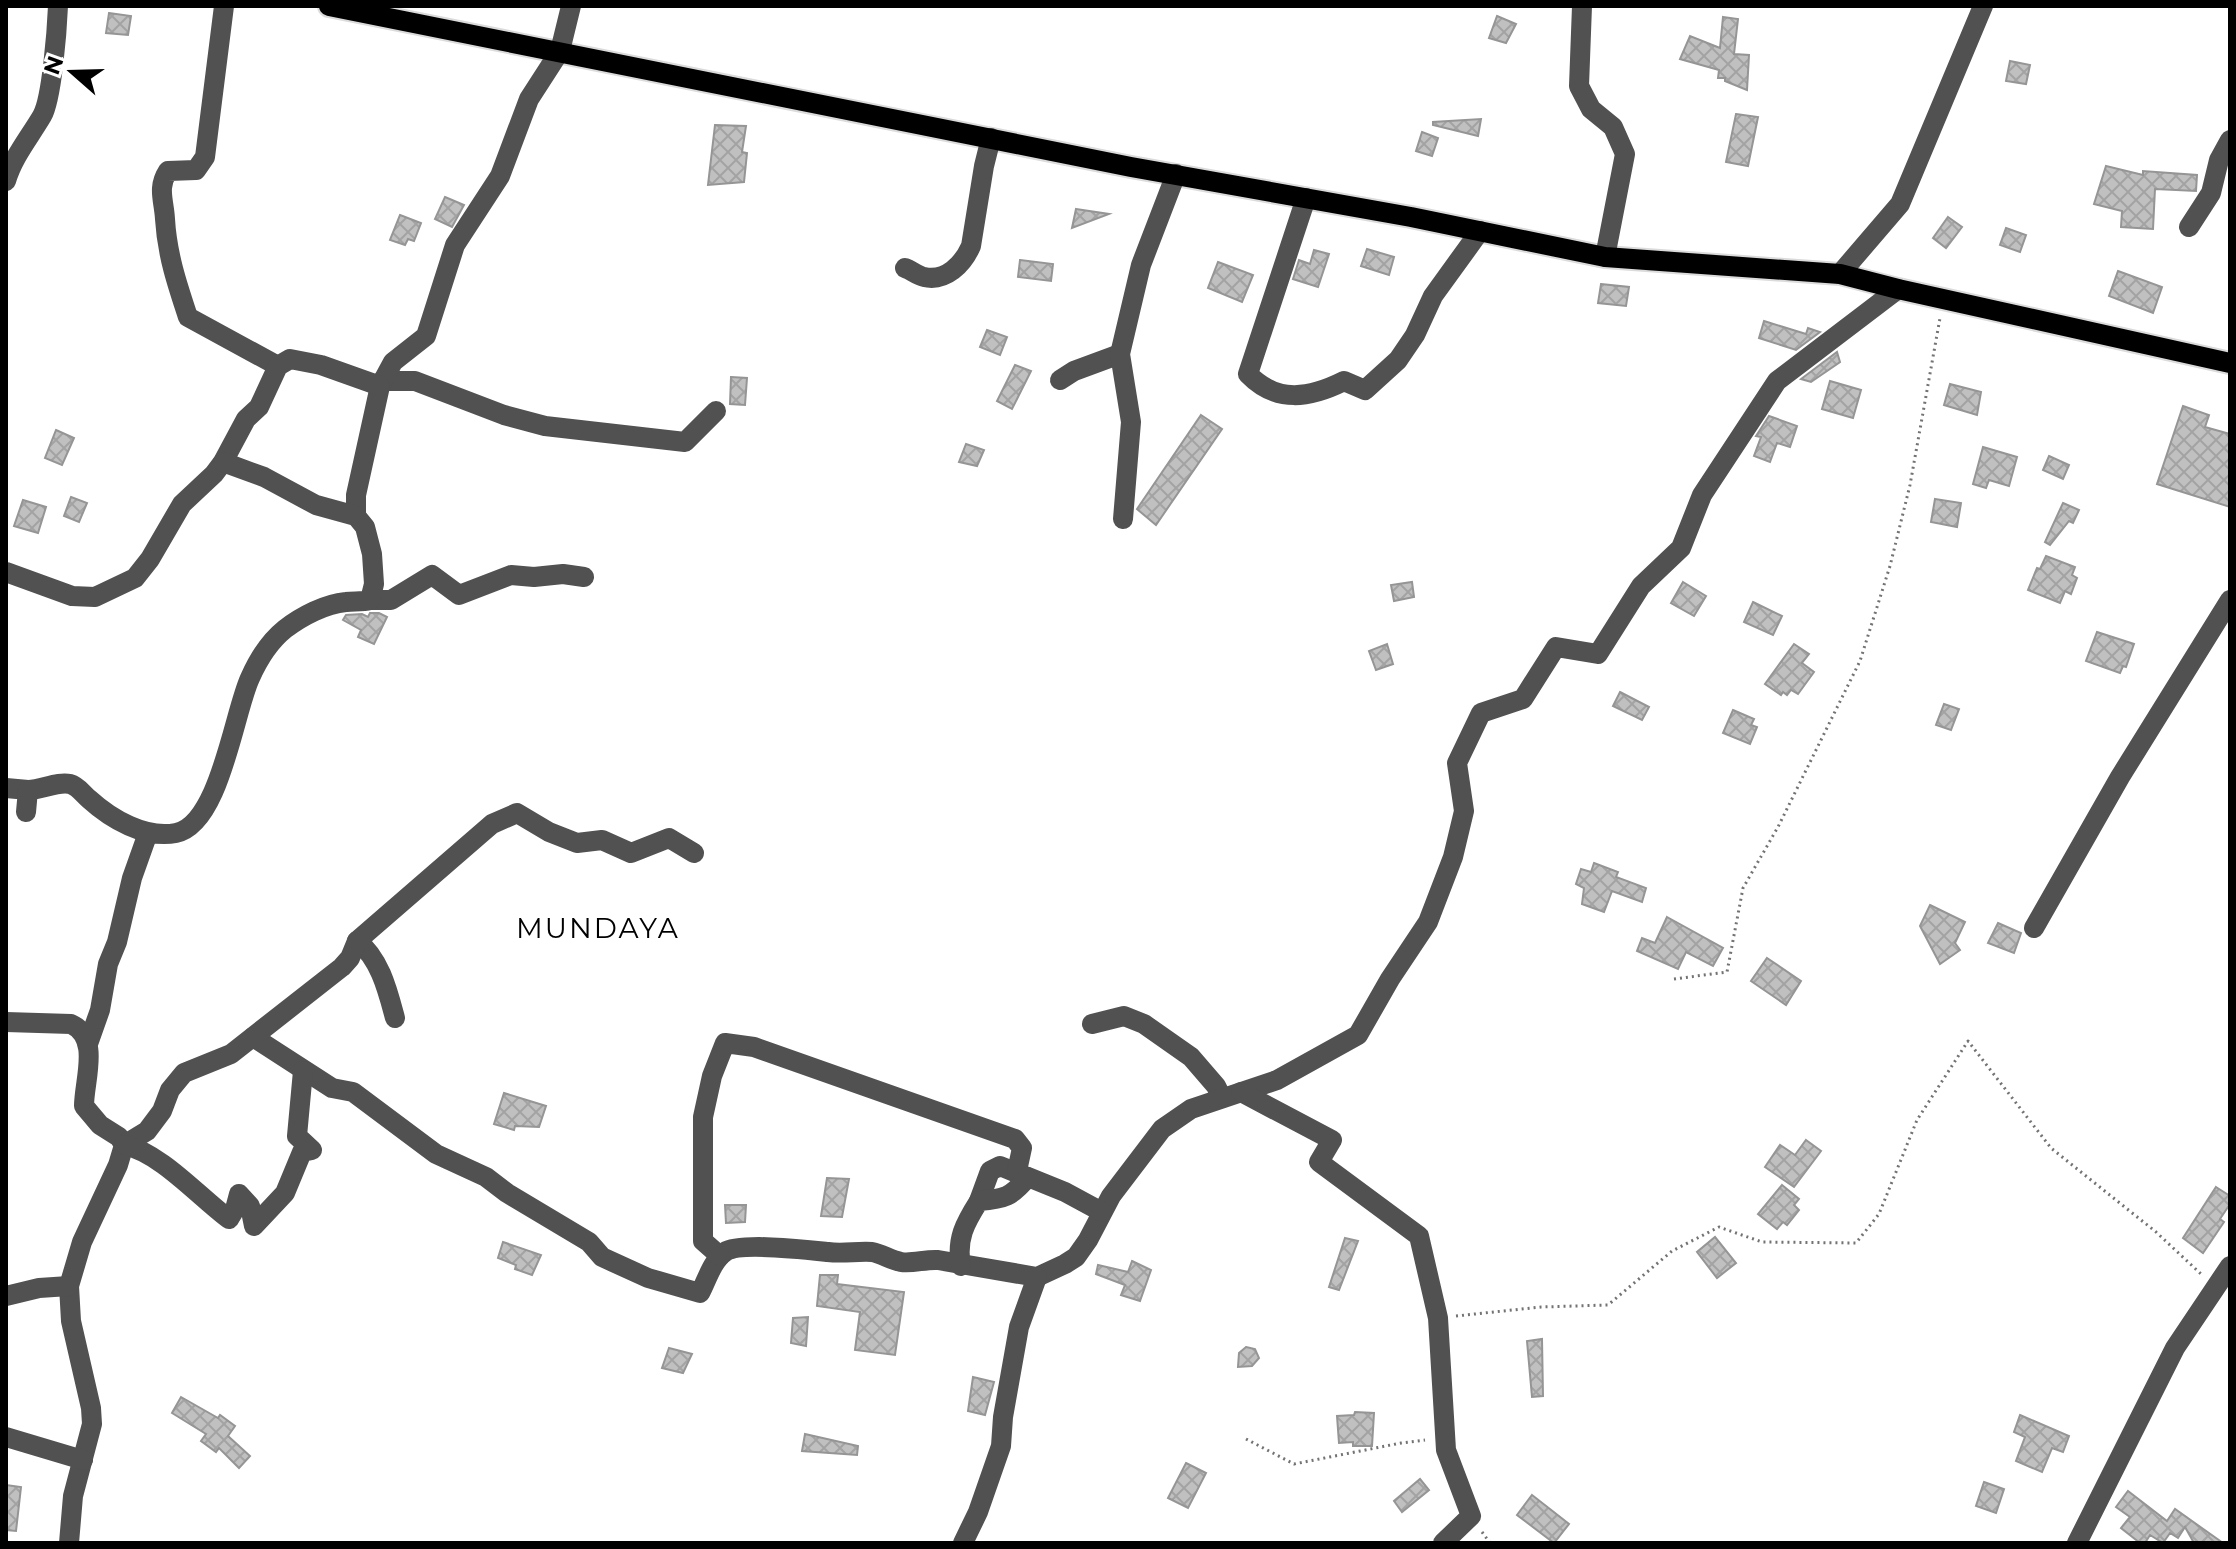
<svg xmlns="http://www.w3.org/2000/svg" width="2236" height="1549" viewBox="0 0 2236 1549" font-family="Montserrat,sans-serif">
	<defs>
		<pattern id="building-cross-hatch" width="8" height="8" patternUnits="userSpaceOnUse" patternTransform="scale(2)"><rect width="8" height="8" fill="#c0c0c0"/><path d="M0 0l8 8M0 8l8-8" fill="none" stroke="#a3a3a3"/></pattern>
	</defs>
	<rect width="100%" height="100%" fill="#fff"/>
	<g fill="url(#building-cross-hatch)" stroke="#959595" stroke-width="2">
		<path d="M109,13L131,16L128,35L106,33Z"/>
		<path d="M1497,16L1516,24L1506,43L1489,38Z"/>
		<path d="M1723,17L1738,19L1734,54L1749,55L1747,90L1725,81V78H1718L1719,70L1680,59L1690,36L1720,48Z"/>
		<path d="M2010,61L2030,65L2026,84L2006,81Z"/>
		<path d="M1736,114L1758,117L1748,166L1726,162Z"/>
		<path d="M1481,119L1478,136L1433,125V122Z"/>
		<path d="M715,125L746,126L742,152L747,153L744,182L708,185Z"/>
		<path d="M1422,132L1438,138L1432,156L1416,151Z"/>
		<path d="M2106,166L2143,175V171L2197,175L2196,191L2155,189L2153,229L2121,227L2122,211L2094,204Z"/>
		<path d="M445,197L464,205L452,227L435,219Z"/>
		<path d="M1076,209L1109,214L1072,228Z"/>
		<path d="M400,215L421,223L414,241L408,239L405,245L390,240Z"/>
		<path d="M1948,217L1962,227L1946,248L1933,238Z"/>
		<path d="M2006,228L2026,235L2020,252L2000,245Z"/>
		<path d="M1367,249L1394,257L1389,275L1361,266Z"/>
		<path d="M1314,250L1329,254L1318,287L1293,279L1299,260L1310,264Z"/>
		<path d="M1020,260L1053,264L1051,281L1018,277Z"/>
		<path d="M1218,262L1253,275L1242,302L1208,288Z"/>
		<path d="M2118,271L2162,287L2153,313L2109,296Z"/>
		<path d="M1601,284L1629,287L1626,306L1598,303Z"/>
		<path d="M1764,321L1806,334L1808,328L1820,332L1796,350L1759,338Z"/>
		<path d="M987,330L1007,337L1000,355L980,347Z"/>
		<path d="M1837,352L1840,362L1811,382L1801,379Z"/>
		<path d="M1015,365L1031,371L1012,409L997,401Z"/>
		<path d="M731,377L747,378L745,405L730,404Z"/>
		<path d="M1830,381L1861,390L1853,418L1822,409Z"/>
		<path d="M1950,384L1981,392L1977,415L1944,405Z"/>
		<path d="M2183,406L2209,415L2205,427L2230,434V507L2157,484Z"/>
		<path d="M1201,415L1222,429L1156,525L1137,509Z"/>
		<path d="M1769,416L1797,426L1790,447L1777,443L1770,462L1754,456L1761,437L1756,436Z"/>
		<path d="M56,430L74,438L62,465L45,458Z"/>
		<path d="M966,444L984,450L977,466L959,462Z"/>
		<path d="M1983,447L2017,457L2009,486L1989,480L1986,488L1973,484Z"/>
		<path d="M2049,456L2069,465L2063,479L2043,470Z"/>
		<path d="M71,497L87,503L79,522L64,516Z"/>
		<path d="M1935,499L1961,503L1957,527L1931,522Z"/>
		<path d="M23,500L46,507L38,533L14,526Z"/>
		<path d="M2063,503L2079,510L2073,523L2069,521L2050,545L2045,542Z"/>
		<path d="M2046,556L2075,567L2072,575L2077,578L2071,594L2065,591L2060,603L2028,590L2037,568L2040,569Z"/>
		<path d="M1412,582L1414,597L1394,601L1391,585Z"/>
		<path d="M1683,582L1706,596L1694,616L1671,603Z"/>
		<path d="M1753,602L1782,616L1773,635L1744,622Z"/>
		<path d="M370,613H379L387,617L374,644L358,637L361,630L343,620L346,615L362,614L368,617Z"/>
		<path d="M2097,632L2134,644L2126,667L2123,666L2120,673L2086,661Z"/>
		<path d="M1387,644L1393,664L1376,670L1369,651Z"/>
		<path d="M1794,644L1809,654L1802,663L1814,672L1798,694L1791,690L1787,695L1783,692L1781,695L1765,684Z"/>
		<path d="M1620,692L1649,707L1642,720L1613,706Z"/>
		<path d="M1944,704L1959,709L1951,730L1936,725Z"/>
		<path d="M1733,710L1754,719L1751,725L1757,727L1750,744L1723,733Z"/>
		<path d="M1594,863L1618,872L1616,877L1646,888L1642,902L1612,891L1604,912L1582,904L1584,888L1576,884L1581,869L1591,872Z"/>
		<path d="M1930,905L1965,922L1955,943L1960,950L1940,964L1920,926Z"/>
		<path d="M1667,917L1723,948L1713,966L1686,952L1678,969L1637,951L1642,938L1655,943Z"/>
		<path d="M1998,923L2021,933L2014,953L1988,943Z"/>
		<path d="M1767,958L1801,981L1786,1005L1751,981Z"/>
		<path d="M504,1093L546,1106L539,1127L515,1126L514,1130L494,1124Z"/>
		<path d="M1806,1140L1821,1151L1794,1187L1765,1167L1780,1145L1795,1155Z"/>
		<path d="M827,1178L849,1179L842,1217L821,1216Z"/>
		<path d="M1782,1185L1799,1199L1794,1205L1799,1210L1787,1225L1783,1222L1777,1229L1758,1214Z"/>
		<path d="M2216,1187L2230,1196V1204L2220,1219L2224,1222L2203,1253L2183,1238Z"/>
		<path d="M725,1205H746L745,1222L726,1223Z"/>
		<path d="M1715,1237L1736,1263L1717,1278L1697,1252Z"/>
		<path d="M1345,1238L1358,1241L1339,1290L1329,1287Z"/>
		<path d="M503,1242L541,1255L532,1275L515,1269L516,1265L498,1258Z"/>
		<path d="M1132,1261L1151,1270L1140,1301L1121,1295L1125,1285L1096,1274L1098,1265L1128,1272Z"/>
		<path d="M820,1275H838L837,1284L904,1292L895,1355L855,1350L860,1312L817,1306Z"/>
		<path d="M808,1317L806,1346L791,1343L793,1318Z"/>
		<path d="M1542,1339L1543,1396L1532,1397L1527,1341Z"/>
		<path d="M1246,1347L1255,1349L1259,1358L1252,1366L1238,1367L1239,1353Z"/>
		<path d="M669,1348L692,1354L683,1373L662,1368Z"/>
		<path d="M973,1377L994,1382L985,1415L968,1411Z"/>
		<path d="M181,1397L218,1418L220,1415L235,1426L228,1436L250,1456L239,1468L219,1448L216,1452L201,1441L206,1434L172,1413Z"/>
		<path d="M1355,1412L1374,1413L1372,1446H1353V1442L1339,1443L1337,1416L1354,1415Z"/>
		<path d="M2020,1415L2069,1436L2063,1452L2052,1448L2042,1472L2016,1461L2025,1437L2014,1432Z"/>
		<path d="M805,1434L858,1446L857,1455L802,1451Z"/>
		<path d="M1186,1463L1206,1473L1188,1508L1168,1498Z"/>
		<path d="M1420,1479L1429,1490L1402,1512L1394,1501Z"/>
		<path d="M1984,1482L2004,1489L1996,1513L1976,1506Z"/>
		<path d="M6,1485L21,1487L16,1531L6,1530Z"/>
		<path d="M2128,1491L2167,1521L2175,1509L2223,1543H2194L2185,1527L2178,1538L2170,1533L2163,1543L2150,1535L2145,1543H2140L2121,1528L2130,1517L2116,1507Z"/>
		<path d="M1532,1495L1569,1524L1554,1543L1517,1515Z"/>
	</g>
	<g fill="none" stroke-linecap="round" stroke-linejoin="round">
		<g stroke="#dbdbdb" stroke-width="24">
			<path id="major" d="M329,6L1131,167L1411,217L1605,257L1840,274L1898,289L2230,363"/>
		</g>
		<g stroke="#737373" stroke-width="3" stroke-dasharray="2 4" stroke-linecap="butt">
			<path d="M1674,979L1727,972L1743,888L1778,827L1860,661L1890,566L1910,485L1940,318"/>
			<path d="M1456,1316L1541,1307L1608,1305L1672,1251L1719,1227L1762,1242L1856,1243L1879,1214L1917,1120L1968,1041L2051,1148L2156,1232L2201,1274"/>
			<path d="M1246,1439L1294,1464L1401,1443L1425,1440"/>
			<path d="M1482,1532L1490,1543"/>
		</g>
		<g stroke="#515151" stroke-width="20">
			<path d="M224,6L205,157L196,170L168,171C157,188 164,200 165,219C167,254 177,284 188,317L278,366"/>
			<path d="M1582,6L1579,86L1591,109L1613,127L1625,154L1605,257"/>
			<path d="M6,181C13,157 29,138 42,116C52,99 57,29 58,6"/>
			<path d="M1306,198L1248,374C1277,404 1310,398 1344,381L1365,390L1398,360L1415,335L1433,296L1480,231"/>
			<path d="M2189,227L2211,193L2219,160L2230,140"/>
			<path d="M905,268C911,270 918,276 924,277C946,282 963,264 971,246L984,166L991,138"/>
			<path d="M1840,274L1900,204L1983,6"/>
			<path d="M1060,380L1074,371L1120,354"/>
			<path d="M382,381H415L504,415L545,426L685,442L716,411"/>
			<path d="M356,516V495L380,386L393,362L426,336L455,245L500,176L529,99L560,51L571,6"/>
			<path d="M1123,519L1131,422L1120,354L1141,265L1176,174"/>
			<path d="M6,572L72,596L95,597L135,578L150,559L182,504L214,474L223,462L246,419L259,407L278,366L290,359L321,365L380,386"/>
			<path d="M370,600H391L432,575L459,595L511,575L534,577L563,574L584,577"/>
			<path d="M6,788L28,790"/>
			<path d="M26,812L28,790C41,790 58,781 70,784C78,786 83,794 89,799C111,819 145,839 176,833C220,824 234,712 250,678C258,660 270,641 285,629C302,616 325,604 346,602C354,601 362,602 370,600L374,584L372,554L365,527L356,516L316,505L264,477L223,462"/>
			<path d="M2034,928L2120,777L2230,600"/>
			<path d="M357,941C380,958 388,992 395,1018"/>
			<path d="M6,1022L71,1024C101,1038 84,1080 84,1106L100,1125L119,1137L124,1145L118,1165L82,1242L69,1286L71,1321L91,1408L92,1424L73,1496L69,1543"/>
			<path d="M1092,1024L1124,1016L1144,1024L1191,1057L1216,1086L1222,1098"/>
			<path d="M253,1037L332,1088L353,1092L436,1154L486,1177L507,1193L589,1242L602,1257L648,1278L700,1293C707,1280 712,1261 725,1252C739,1242 809,1250 828,1252C843,1254 857,1251 872,1252C882,1254 891,1260 901,1262C912,1264 926,1259 938,1260L1037,1277L1065,1264L1076,1257L1088,1240L1111,1196L1162,1129L1191,1109L1277,1080L1358,1035L1390,979L1428,922L1453,857L1464,811L1457,763L1481,713L1523,699L1556,647L1598,654L1641,586L1681,548L1702,495L1777,381L1898,289"/>
			<path d="M88,1044L100,1010L108,964L117,942L132,878L148,833"/>
			<path d="M1241,1092L1332,1140L1319,1162L1419,1236L1438,1318L1446,1450L1471,1516L1443,1543"/>
			<path d="M124,1145L147,1131L162,1111L170,1090L184,1073L231,1054L342,967L350,958L357,941L492,824L517,813L549,832L577,843L602,840L631,853L669,838L694,853"/>
			<path d="M124,1145C161,1153 198,1196 229,1219L235,1209L239,1194L250,1206L254,1226L285,1193L302,1152L312,1150L297,1136L303,1071"/>
			<path d="M979,1201L990,1171L1000,1166L1027,1177"/>
			<path d="M720,1256L703,1241V1117L712,1076L725,1043L754,1047L1015,1139L1022,1148L1017,1171"/>
			<path d="M961,1266C956,1239 965,1223 979,1201C1005,1199 1011,1197 1028,1177L1065,1192L1102,1212"/>
			<path d="M6,1296L39,1288L69,1286"/>
			<path d="M6,1437L83,1460"/>
			<path d="M963,1543L978,1512L1001,1446L1003,1417L1019,1327L1037,1277"/>
			<path d="M2077,1543L2175,1348L2230,1266"/>
		</g>
		<use href="#major" stroke="#000" stroke-width="20"/>
	</g>
	<g text-anchor="middle" dominant-baseline="central" stroke-width="7" stroke-linejoin="round" paint-order="stroke">
		<g font-size="28" letter-spacing="2" fill="#000" stroke="#fff">
			<text x="598" y="928">MUNDAYA</text>
		</g>
	</g>
	<rect width="2236" height="1549" fill="none" stroke="#000000" stroke-width="16"/>
	<g transform="translate(72 72) rotate(290)" stroke="#ffffff" stroke-width="6" paint-order="stroke">
	<path d="M0-6L14 30L0 20L-14 30Z" fill="#000000"/>
	<text y="-12" font-size="22" font-weight="bold" text-anchor="middle" fill="#000000">N</text>
	</g>
</svg>
